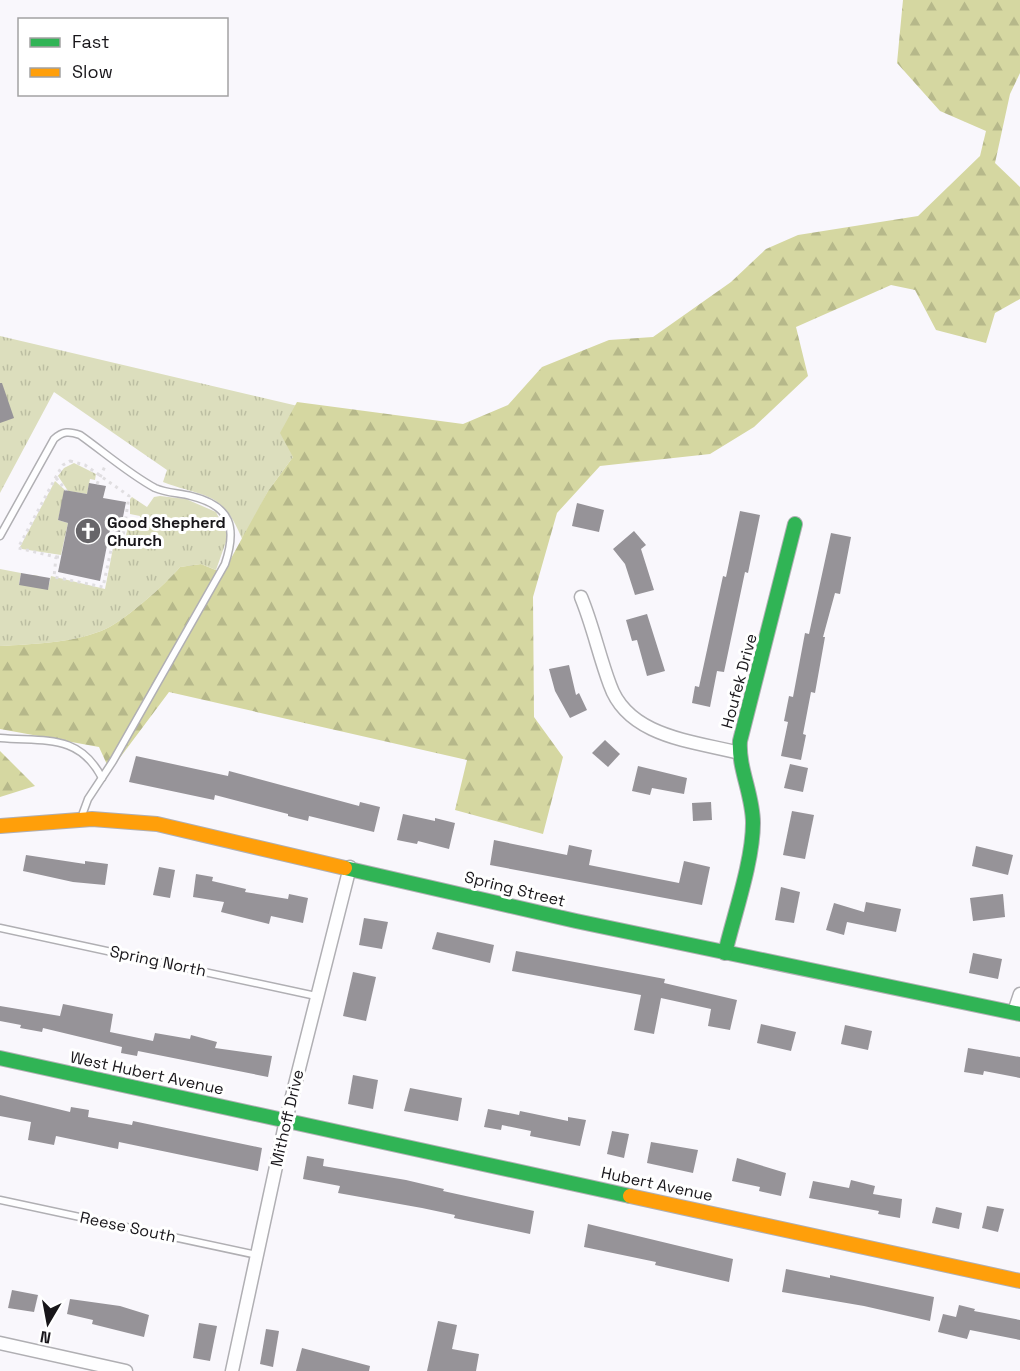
<svg xmlns="http://www.w3.org/2000/svg" width="1020" height="1371" viewBox="0 0 1020 1371" font-family="'Space Grotesk',sans-serif">
	<defs>
		<pattern id="grass-tufts" width="24" height="20" patternUnits="userSpaceOnUse" patternTransform="scale(1.5)"><rect width="24" height="20" fill="#dcdebd"/><path d="M3 7l-1-3M5 7V3M7 7l1-3M15 17l-1-3M17 17v-4M19 17l1-3" fill="none" stroke="#bcbea2"/></pattern>
		<pattern id="forest-firs" width="22" height="20" patternUnits="userSpaceOnUse" patternTransform="scale(1.5)"><rect width="22" height="20" fill="#d5d7a1"/><path d="M5 1l3.5 6h-7zM16 11l3.5 6h-7z" fill="#b6b88a"/></pattern>
	</defs>
	<rect width="100%" height="100%" fill="#f9f7fc"/>
	<g fill="url(#grass-tufts)">
		<path d="M0,336L315,410L293,457L268,491L243,541C222,490 209,499 163,482L167,470L54,392L0,493Z"/>
		<path d="M74,463L96,474L95,480L90,479L87,494L68,491L58,476L64,468Z"/>
		<path d="M55,481L65,490L58,520L68,523L61,555L22,549L20,547Z"/>
		<path d="M160,496L186,499L216,512L228,536L216,570L201,564L180,567C166,584 121,624 101,631C70,643 33,644 0,646V569L21,573L19,584L31,586L33,575L39,576L37,587L48,589L51,576L105,589L115,538L125,539L129,523L139,524L140,516L130,514V499L132,497L147,507L154,497Z"/>
	</g>
	<g fill="url(#forest-firs)">
		<path d="M903,0H1020V73L1010,94L995,163L1020,187V299L995,313L986,343L936,330L915,290L891,285L796,327L808,376L754,427L710,454L600,466L557,513L533,597L534,717L563,757L543,834L455,810L467,760L169,692L110,771L99,747L0,729V646C33,644 70,643 101,631C121,624 166,584 180,567L201,564L223,573L268,491L293,457L280,433L297,402L463,424L508,405L542,367L609,340L653,337L731,282L766,249L798,235L918,216L980,156L986,131L940,111L897,63Z"/>
		<path d="M0,751L35,786L0,797Z"/>
	</g>
	<g fill="#969398">
		<path d="M0,383H2L14,418L0,423Z"/>
		<path d="M89,483L106,486L103,498L126,502L120,532L110,530L100,581L58,572L68,523L58,520L64,490L87,494Z"/>
		<path d="M577,503L604,510L599,532L572,526Z"/>
		<path d="M740,511L760,515L748,573L745,572L724,672L717,671L710,707L692,703L695,686L699,687L723,576L726,577Z"/>
		<path d="M634,531L646,545L641,549L654,590L635,595L625,564L613,549Z"/>
		<path d="M831,533L851,537L840,594L835,593L823,637H825L815,693L811,692L803,734L806,735L801,760L781,756L788,722L784,721L789,696L793,697L805,633L809,634Z"/>
		<path d="M21,573L50,578L48,590L19,585Z"/>
		<path d="M647,614L665,671L647,676L637,640L632,641L626,620Z"/>
		<path d="M569,665L576,695L579,693L587,710L570,718L555,691L549,669Z"/>
		<path d="M605,740L620,754L608,767L592,753Z"/>
		<path d="M136,756L228,776L229,771L359,806L360,802L380,807L374,832L309,816L308,821L288,816V814L215,795L214,800L129,782Z"/>
		<path d="M790,764L808,768L803,792L784,788Z"/>
		<path d="M638,766L687,778L684,794L652,788L650,795L632,791Z"/>
		<path d="M711,802L712,820L693,821L692,803Z"/>
		<path d="M792,811L814,815L805,859L783,855Z"/>
		<path d="M403,814L435,821V818L455,823L449,849L418,841L417,844L397,840Z"/>
		<path d="M494,840L567,855L569,845L592,850L589,865L679,883L684,861L710,867L702,905L490,865Z"/>
		<path d="M976,846L1013,855L1008,875L972,866Z"/>
		<path d="M26,855L85,864V861L108,864L105,885L73,882L23,871Z"/>
		<path d="M159,867L175,870L170,898L153,895Z"/>
		<path d="M196,874L213,877L212,881L246,889L245,892L288,899L289,894L308,898L303,923L271,916L269,924L221,912L224,902L193,897Z"/>
		<path d="M781,887L800,892L794,923L775,920Z"/>
		<path d="M1003,894L1005,917L973,921L970,898Z"/>
		<path d="M866,902L901,909L896,932L847,922L844,935L826,930L834,903L864,912Z"/>
		<path d="M364,918L388,922L382,949L359,945Z"/>
		<path d="M437,932L494,945L490,963L432,949Z"/>
		<path d="M516,951L665,979L664,983L737,1000L730,1030L708,1026L711,1009L661,998L654,1034L634,1030L641,995L512,971Z"/>
		<path d="M973,953L1002,959L998,979L969,973Z"/>
		<path d="M353,972L376,977L366,1021L343,1016Z"/>
		<path d="M63,1004L113,1014L110,1032L153,1041L155,1033L190,1039L191,1035L217,1042L215,1048L272,1056L268,1077L138,1051L137,1056L121,1053L122,1047L43,1028L42,1032L20,1028L21,1025L0,1021V1006L60,1016Z"/>
		<path d="M761,1024L796,1032L791,1051L757,1043Z"/>
		<path d="M845,1025L872,1031L868,1050L841,1044Z"/>
		<path d="M968,1048L1020,1057V1078L984,1071L983,1075L964,1072Z"/>
		<path d="M353,1075L378,1080L373,1109L348,1104Z"/>
		<path d="M410,1088L462,1098L458,1121L404,1111Z"/>
		<path d="M0,1095L70,1112L71,1107L89,1110L88,1117L132,1125L133,1121L262,1148L258,1171L119,1142L118,1149L56,1136L54,1145L28,1140L31,1122L0,1116Z"/>
		<path d="M488,1109L519,1115L520,1111L568,1121V1117L586,1120L580,1146L530,1136L531,1131L502,1125L501,1130L484,1127Z"/>
		<path d="M612,1131L629,1134L624,1158L607,1154Z"/>
		<path d="M651,1142L698,1150L693,1173L647,1163Z"/>
		<path d="M307,1156L324,1159L323,1166L406,1180L444,1189L443,1191L534,1211L530,1234L454,1218L455,1215L422,1208L338,1193L340,1186L303,1179Z"/>
		<path d="M737,1158L786,1173L781,1196L759,1191L760,1187L732,1181Z"/>
		<path d="M851,1180L875,1186L873,1194L902,1199L900,1218L878,1214L879,1211L809,1198L813,1181L849,1188Z"/>
		<path d="M987,1206L1004,1209L998,1232L982,1228Z"/>
		<path d="M936,1207L962,1213L959,1229L932,1223Z"/>
		<path d="M588,1224L733,1259L729,1282L655,1265L656,1262L584,1247Z"/>
		<path d="M786,1269L830,1278V1275L934,1297L930,1321L864,1306L782,1292Z"/>
		<path d="M12,1290L38,1295L34,1312L8,1308Z"/>
		<path d="M70,1299L120,1306L149,1315L144,1337L92,1324L93,1320L67,1314Z"/>
		<path d="M959,1305L975,1309L974,1311L1020,1320V1340L970,1330L967,1339L938,1332L943,1314L956,1317Z"/>
		<path d="M438,1321L457,1325L452,1349L479,1354L476,1371H427Z"/>
		<path d="M199,1323L217,1326L210,1361L193,1358Z"/>
		<path d="M266,1329L279,1331L273,1367L260,1364Z"/>
		<path d="M302,1348L370,1366L369,1371H296Z"/>
	</g>
	<g fill="none" stroke-linecap="round" stroke-linejoin="round">
		<g stroke="#b0afb3" stroke-width="9">
			<g id="lane">
				<path d="M0,536L54,439C63,431 69,431 80,435C104,452 129,474 155,488C166,493 180,493 191,496C232,506 237,528 225,564L113,761L88,799L81,818"/>
				<path d="M0,738C44,742 79,733 102,778"/>
				<path d="M0,928L316,996"/>
				<path d="M0,1200L257,1255"/>
			</g>
		</g>
		<g stroke="#b0afb3" stroke-width="15">
			<g id="street">
				<path d="M581,597C593,626 599,656 610,685C628,737 693,741 739,753"/>
				<path d="M1014,1012L1020,994"/>
				<path d="M0,1343L126,1371"/>
				<path d="M232,1371L286,1120L350,867"/>
			</g>
		</g>
		<g stroke="#b0afb3" stroke-width="16">
			<g id="fast">
				<path d="M345,868L576,921L1020,1014"/>
				<path d="M725,953C734,915 753,861 753,823C753,795 738,768 740,741L795,524"/>
				<path d="M0,1058L630,1196"/>
			</g>
		</g>
		<g stroke="#b0afb3" stroke-width="16">
			<g id="slow">
				<path d="M0,826L92,819L157,824L345,868"/>
				<path d="M630,1196L1020,1281"/>
			</g>
		</g>
		<g stroke="#e0dee1" stroke-width="3" stroke-dasharray="3 4.5" stroke-linecap="butt">
			<path d="M70,461L85,465L129,496L123,537L114,536L103,587L54,577L56,557L18,548L58,473L63,465Z"/>
			<path d="M56,478L66,490"/>
			<path d="M97,484L105,466"/>
			<path d="M56,557H61"/>
		</g>
		<use href="#lane" stroke="#fefeff" stroke-width="6"/>
		<use href="#street" stroke="#fefeff" stroke-width="12"/>
		<use href="#fast" stroke="#30b455" stroke-width="14"/>
		<use href="#slow" stroke="#ff9f0a" stroke-width="14"/>
	</g>
	<defs>
		<g id="church-disc" transform="scale(1.35)"><circle r="9.5" fill="#676569" stroke="#fff"/><path d="M-1.2-6h2.4v3.5h3.3v2.4h-3.3V6h-2.4V-.1h-3.3v-2.4h3.3Z" fill="#fff"/></g>
	</defs>
	<g fill-rule="evenodd">
		<use href="#church-disc" x="88" y="531"/>
	</g>
	<g text-anchor="middle" dominant-baseline="central" stroke-width="6" stroke-linejoin="round" paint-order="stroke">
		<g font-size="16" font-weight="bold" fill="#18161a" stroke="#fff" text-anchor="start">
			<text x="107" y="522">Good Shepherd<tspan x="107" dy="18">Church</tspan></text>
		</g>
		<g font-size="16" fill="#18161a" stroke="#fff">
			<text transform="translate(739 681) rotate(-75)">Houfek Drive</text>
			<text transform="translate(515 889) rotate(14)">Spring Street</text>
			<text transform="translate(158 961) rotate(12)">Spring North</text>
			<text transform="translate(147 1073) rotate(12)">West Hubert Avenue</text>
			<text transform="translate(287 1118) rotate(-77)">Mithoff Drive</text>
			<text transform="translate(657 1184) rotate(12)">Hubert Avenue</text>
			<text transform="translate(128 1227) rotate(12)">Reese South</text>
		</g>
	</g>
	<rect x="18" y="18" width="210" height="78" fill="#ffffff" stroke="#a3a2a3" stroke-width="1.5"/>
	<rect x="30" y="38" width="30" height="9" fill="#30b455" stroke="#a3a2a3" stroke-width="1.5"/>
	<text x="72" y="48" font-size="18" fill="#18161a">Fast</text>
	<rect x="30" y="68" width="30" height="9" fill="#ff9f0a" stroke="#a3a2a3" stroke-width="1.5"/>
	<text x="72" y="78" font-size="18" fill="#18161a">Slow</text>
	<g transform="translate(48 1323) rotate(190)" stroke="#ffffff" stroke-width="4.5" paint-order="stroke">
	<path d="M0-4.5L10 22L0 15L-10 22Z" fill="#18161a"/>
	<text y="-9" font-size="16" font-weight="bold" text-anchor="middle" fill="#18161a">N</text>
	</g>
</svg>
